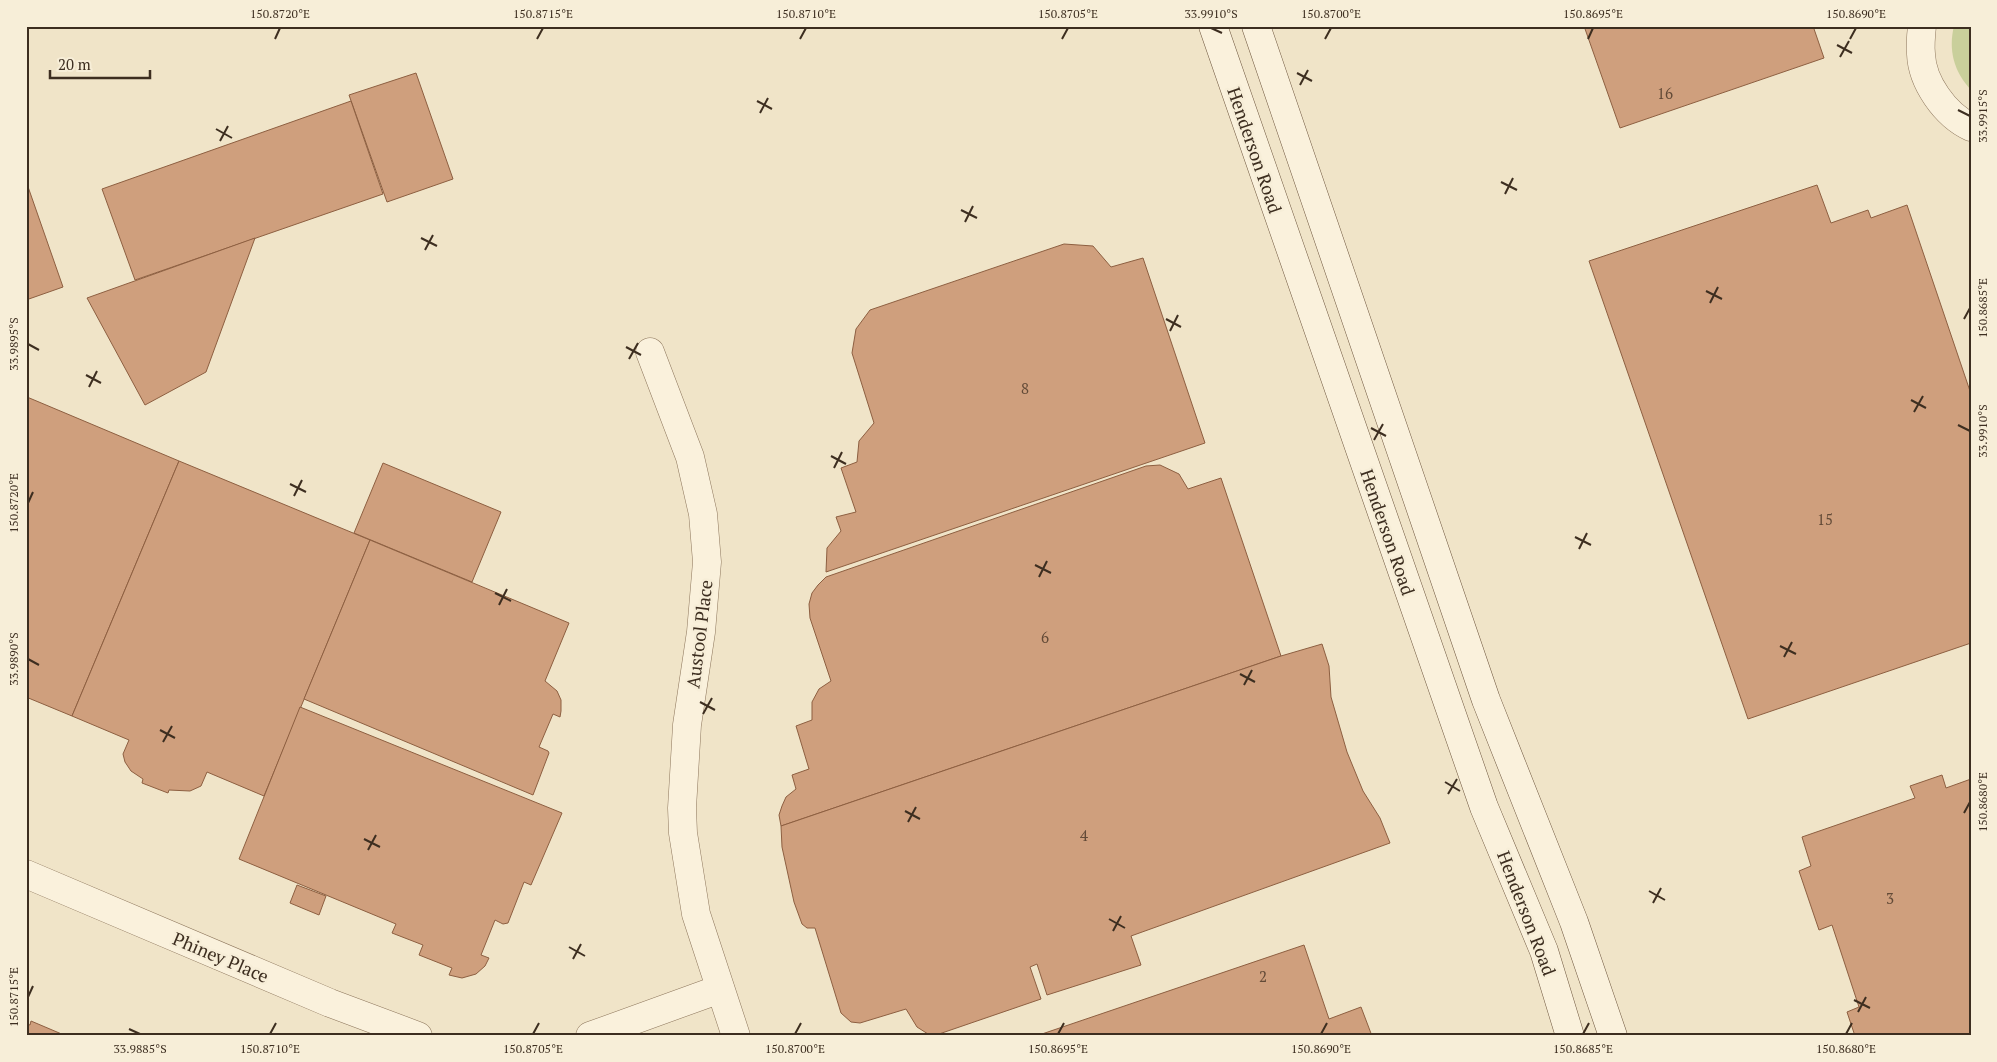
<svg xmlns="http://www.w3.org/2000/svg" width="1997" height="1062" viewBox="0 0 1997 1062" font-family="'PT Serif',serif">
	<rect width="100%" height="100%" fill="#f0e4c8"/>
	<path fill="#c9cf9b" d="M1954,26H1971V90C1954,72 1948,50 1954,26Z"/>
	<g fill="#cf9f7d" stroke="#8d5f41">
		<path d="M1584,26H1813L1824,58L1620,128Z"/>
		<path d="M416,73L453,179L387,202L349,95Z"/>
		<path d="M351,101L383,194L135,280L102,189Z"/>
		<path d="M26,181L63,287L26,300Z"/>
		<path d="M1817,185L1831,223L1868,210L1871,218L1907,205L1971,394V643L1748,719L1589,261Z"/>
		<path d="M255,238L206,372L145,405L87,298Z"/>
		<path d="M1064,244L1093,246L1111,267L1143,258L1205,443L826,572L827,548L841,531L836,517L856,512L841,468L857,462L859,441L874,423L852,353L856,329L870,310Z"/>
		<path d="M27,397L179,461L72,716L26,697Z"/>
		<path d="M179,461L370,540L264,796L207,772L201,786L190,791L169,790L168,793L142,783L143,779L131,771L125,762L123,754L129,740L72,716Z"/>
		<path d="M383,463L501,512L472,582L354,533Z"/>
		<path d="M1160,465L1179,474L1188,489L1221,478L1281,656L781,826L779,815L782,806L786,797L796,789L792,775L809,769L796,726L812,720V702L819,689L831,681L810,618L809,604L812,593L818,585L826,577L1146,466Z"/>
		<path d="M370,540L569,623L545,681L557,691L561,700V711L560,717L553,714L539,747L548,751L549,753L533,795L304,699Z"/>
		<path d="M1322,644L1329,666L1331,697L1347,752L1363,791L1380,818L1390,843L1131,936L1141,965L1047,995L1037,964L1030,967L1041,999L939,1034H928L917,1027L906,1009L860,1023L851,1022L841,1013L815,928H807L802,924L794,902L782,847L781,826L1281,656Z"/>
		<path d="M300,707L562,813L531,885L524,882L508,923L503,924L495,920L481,955L489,958L485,966L476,974L462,978L449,975L452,968L419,955L423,945L392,933L396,924L239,859Z"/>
		<path d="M1942,775L1946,788L1971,779V1036H1855L1847,1012L1859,1007L1832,925L1819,930L1799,871L1811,866L1802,837L1915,798L1910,786Z"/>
		<path d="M297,885L326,896L319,915L290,903Z"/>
		<path d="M1304,945L1329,1019L1361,1007L1372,1036H1036Z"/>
		<path d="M31,1021L64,1035V1036H26V1024L30,1025Z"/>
	</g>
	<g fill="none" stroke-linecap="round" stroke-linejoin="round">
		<g stroke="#8d765c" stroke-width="29">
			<g id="minor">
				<path d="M1922,26C1921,35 1920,45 1921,54C1922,82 1945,115 1971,127"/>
				<path d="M650,352L690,457L703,514L707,562L701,632L687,725L682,808L683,833L696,914L736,1036"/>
				<path d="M26,874L330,1003L418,1036"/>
				<path d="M590,1036L720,989"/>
			</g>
		</g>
		<g stroke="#6f573f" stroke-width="29">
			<g id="secondary">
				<path d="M1213,26L1484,807L1544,951L1570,1036"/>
				<path d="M1256,26L1486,700L1574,922L1613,1036"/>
			</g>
		</g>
		<use href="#minor" stroke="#faf1dc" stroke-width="28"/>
		<use href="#secondary" stroke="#faf1dc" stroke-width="28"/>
	</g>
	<path fill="none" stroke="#3d2e20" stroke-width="2" d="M1211,28L1222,33M275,39L280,28M537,39L543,28M800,39L806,28M1062,39L1068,28M1325,39L1331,28M1588,39L1593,28M1850,39L1856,28M1837,45L1852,53M1840,57L1849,41M1297,73L1312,81M1300,85L1308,70M757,101L772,109M1958,110L1970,116M760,113L768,98M216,129L232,138M220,141L228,126M1501,182L1517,190M1505,194L1513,178M961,210L977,218M965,222L973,206M421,238L437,246M425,250L433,235M1706,291L1722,299M1710,303L1718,287M1166,319L1181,327M1964,319L1970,308M1170,331L1178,315M28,344L39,350M626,347L641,355M629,359L638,343M86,375L101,383M89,387L97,371M1911,400L1926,408M1914,412L1923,396M1958,425L1970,431M1371,428L1386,436M1374,440L1383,424M831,456L846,464M834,468L842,452M290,484L306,492M294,496L302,480M28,503L33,492M1575,537L1591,545M1579,549L1587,533M1035,565L1051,573M1039,577L1047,561M495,593L511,601M499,605L507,589M1780,646L1796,654M1784,657L1792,642M28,659L39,665M1240,674L1255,682M1244,685L1252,670M700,702L715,710M703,714L712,698M160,730L175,738M163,742L172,726M1445,782L1460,791M1448,794L1457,779M905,811L920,819M1964,813L1970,802M908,822L916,807M364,839L380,847M368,850L376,835M1649,891L1665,900M1653,903L1661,888M1109,919L1125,928M1113,931L1121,916M569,947L585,956M573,959L581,944M28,997L33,986M1854,1000L1870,1008M1858,1012L1866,997M129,1029L140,1034M270,1034L276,1023M533,1034L539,1023M795,1034L801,1023M1058,1034L1064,1023M1321,1034L1327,1023M1583,1034L1589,1023M1846,1034L1852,1023"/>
	<g text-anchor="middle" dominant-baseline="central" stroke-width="5" stroke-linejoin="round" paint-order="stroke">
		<g font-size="15" fill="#624a37">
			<text x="1665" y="93">16</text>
			<text x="1025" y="388">8</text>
			<text x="1825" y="519">15</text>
			<text x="1045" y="637">6</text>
			<text x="1084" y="835">4</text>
			<text x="1890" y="898">3</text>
			<text x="1263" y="976">2</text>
		</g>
		<g font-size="18" fill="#3d2e20" stroke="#f7eed8">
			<text transform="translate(1255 150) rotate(71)">Henderson Road</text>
			<text transform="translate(1388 532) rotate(71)">Henderson Road</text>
			<text transform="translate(699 634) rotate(-83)">Austool Place</text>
			<text transform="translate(1527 913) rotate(69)">Henderson Road</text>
			<text transform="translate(221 957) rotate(23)">Phiney Place</text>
		</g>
	</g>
	<rect width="1997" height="1062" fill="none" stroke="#f7eed8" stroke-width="55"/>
	<path d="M50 70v8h100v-8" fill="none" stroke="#3d2e20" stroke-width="2.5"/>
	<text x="58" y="70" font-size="15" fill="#3d2e20" stroke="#f7eed8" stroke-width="4" paint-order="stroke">20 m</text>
	<rect x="28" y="28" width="1942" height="1006" fill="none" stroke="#3d2e20" stroke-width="2"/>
	<g font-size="12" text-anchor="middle" fill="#3d2e20">
		<text x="280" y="18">150.8720°E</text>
		<text x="543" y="18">150.8715°E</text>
		<text x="806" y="18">150.8710°E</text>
		<text x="1068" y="18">150.8705°E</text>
		<text x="1211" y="18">33.9910°S</text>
		<text x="1331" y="18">150.8700°E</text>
		<text x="1593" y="18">150.8695°E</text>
		<text x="1856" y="18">150.8690°E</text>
		<text transform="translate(1983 116) rotate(-90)" y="4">33.9915°S</text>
		<text transform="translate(1983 308) rotate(-90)" y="4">150.8685°E</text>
		<text transform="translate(14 344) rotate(-90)" y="4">33.9895°S</text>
		<text transform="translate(1983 431) rotate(-90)" y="4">33.9910°S</text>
		<text transform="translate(14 503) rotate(-90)" y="4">150.8720°E</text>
		<text transform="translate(14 659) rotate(-90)" y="4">33.9890°S</text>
		<text transform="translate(1983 802) rotate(-90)" y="4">150.8680°E</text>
		<text transform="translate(14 997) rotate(-90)" y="4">150.8715°E</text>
		<text x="140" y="1053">33.9885°S</text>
		<text x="270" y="1053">150.8710°E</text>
		<text x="533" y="1053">150.8705°E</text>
		<text x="795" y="1053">150.8700°E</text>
		<text x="1058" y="1053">150.8695°E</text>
		<text x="1321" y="1053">150.8690°E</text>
		<text x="1583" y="1053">150.8685°E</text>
		<text x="1846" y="1053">150.8680°E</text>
	</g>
</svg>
